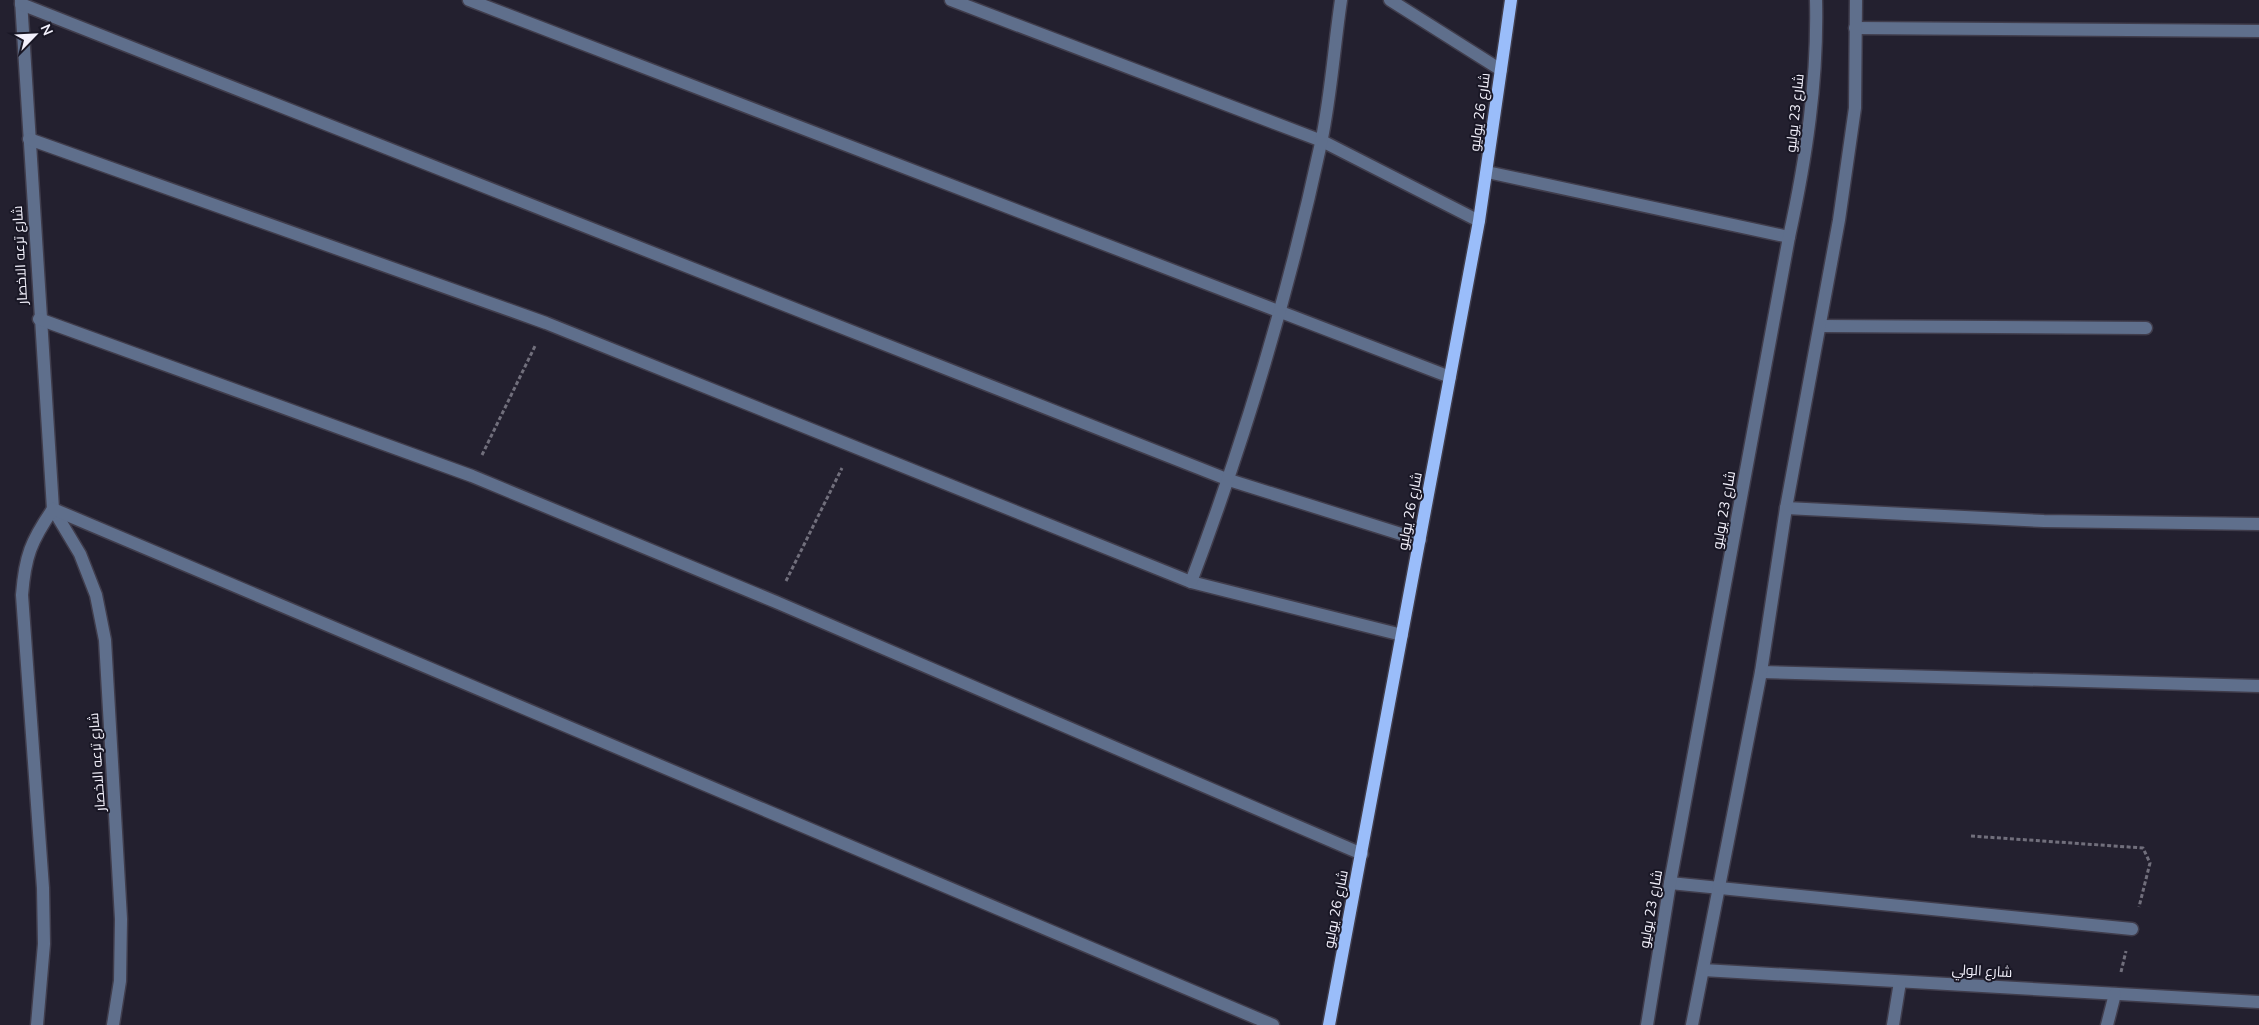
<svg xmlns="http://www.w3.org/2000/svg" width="2259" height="1025" viewBox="0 0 2259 1025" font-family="'Nunito Sans',Cairo,sans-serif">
	<rect width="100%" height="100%" fill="#23202f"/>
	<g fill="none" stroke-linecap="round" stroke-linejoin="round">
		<g stroke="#403d4c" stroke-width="15">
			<g id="minor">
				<path d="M21,0L53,509L80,554L96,595L105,640L121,919L120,981L113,1025"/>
				<path d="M469,0L1450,377"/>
				<path d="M951,0L1322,141L1479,221"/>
				<path d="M1390,0L1501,70"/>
				<path d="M21,4L1229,480L1420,540"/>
				<path d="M1855,28L2259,31"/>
				<path d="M29,139L546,323L1191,582L1402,635"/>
				<path d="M1487,172L1789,237"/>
				<path d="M39,319L472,476L776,602L1362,854"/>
				<path d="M1821,326L2146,328"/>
				<path d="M1786,508L2044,521L2259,524"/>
				<path d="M1191,582C1245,439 1289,292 1321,143C1331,96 1334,47 1341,0"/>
				<path d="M1761,672L2259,686"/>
				<path d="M1670,883L2132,929"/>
				<path d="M1703,970L2259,1002"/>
				<path d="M37,1025L44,944L43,888L22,595C25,556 31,541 53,509L1273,1025"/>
				<path d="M1647,1025L1670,883L1789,237C1806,159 1818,81 1816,0"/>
				<path d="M1692,1025L1761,672L1786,508L1839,220L1855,108L1856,0"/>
				<path d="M1893,1025L1900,982"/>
				<path d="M2107,1025L2115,994"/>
			</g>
		</g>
		<g stroke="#403d4c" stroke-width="15">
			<path id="major" d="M1329,1025L1479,221L1511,0"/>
		</g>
		<g stroke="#716f7c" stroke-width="3" stroke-dasharray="4 2.5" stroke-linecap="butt">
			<path d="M482,455L536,344"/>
			<path d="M786,581L842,468"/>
			<path d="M1971,836L2143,848L2150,863L2139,907"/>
			<path d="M2121,972L2126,951"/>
		</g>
		<use href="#minor" stroke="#5f6f8c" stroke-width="12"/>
		<use href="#major" stroke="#9abdfa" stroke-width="12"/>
	</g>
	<g text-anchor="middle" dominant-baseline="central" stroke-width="4" stroke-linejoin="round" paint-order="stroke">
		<g font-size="14" fill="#f3f1fc" stroke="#191725">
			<text transform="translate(1480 112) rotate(-82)">شارع 26 يوليو</text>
			<text transform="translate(1795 113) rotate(-84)">شارع 23 يوليو</text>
			<text transform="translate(20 255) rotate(-93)">شارع ترعه الاخصار</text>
			<text transform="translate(1724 510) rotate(-80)">شارع 23 يوليو</text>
			<text transform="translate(1410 511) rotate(-79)">شارع 26 يوليو</text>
			<text transform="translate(97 762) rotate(-94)">شارع ترعه الاخصار</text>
			<text transform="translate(1336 909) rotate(-79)">شارع 26 يوليو</text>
			<text transform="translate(1651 909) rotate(-80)">شارع 23 يوليو</text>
			<text transform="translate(1982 971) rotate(3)">شارع الولي</text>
		</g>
	</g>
	<g transform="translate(35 35) rotate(66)" stroke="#191725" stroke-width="4" paint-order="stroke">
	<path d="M0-4L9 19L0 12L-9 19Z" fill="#f3f1fc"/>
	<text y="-8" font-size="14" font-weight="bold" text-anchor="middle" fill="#f3f1fc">N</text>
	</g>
</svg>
